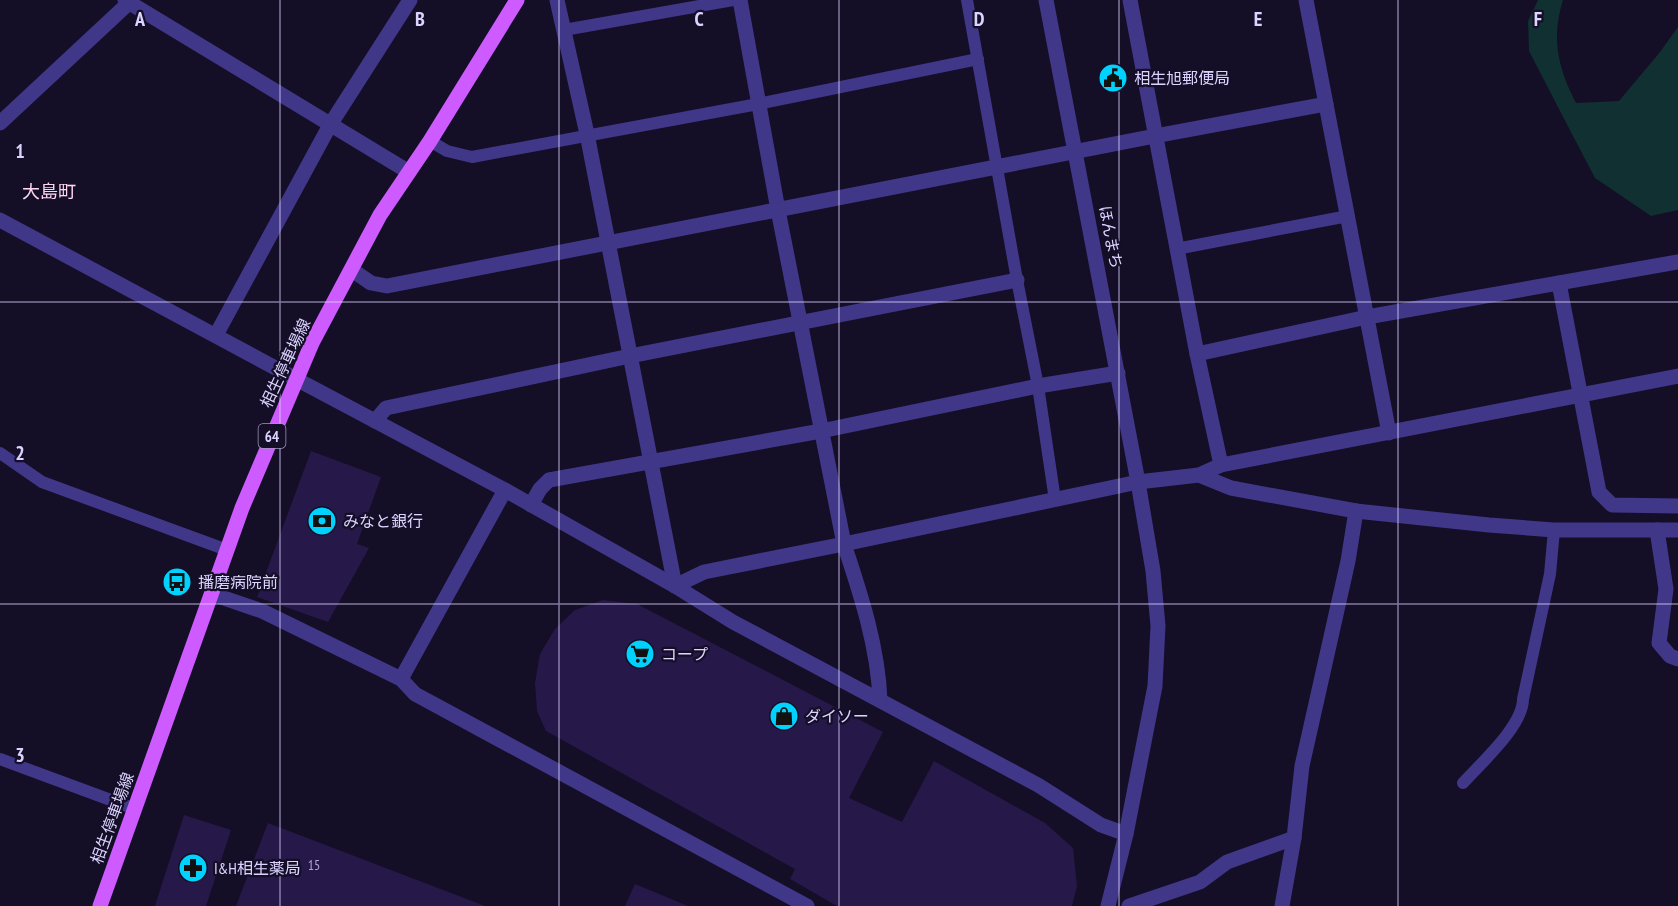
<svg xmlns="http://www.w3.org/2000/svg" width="1678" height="906" viewBox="0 0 1678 906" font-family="'PT Sans Narrow','Noto Sans JP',sans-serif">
	<rect width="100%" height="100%" fill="#140e27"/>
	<path fill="#113031" d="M1538,0H1563C1551,38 1558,68 1576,103L1619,101L1660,52L1678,27V210L1651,216L1595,178L1573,136L1529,51L1528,21Z"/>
	<g fill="#261949">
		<path d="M311,451L381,477L357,544L369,548L328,622L257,597Z"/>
		<path d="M603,600L637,604L883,732L849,798L902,822L934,761L1045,823L1073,848L1077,886L1072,906H837L790,879L795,869L546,731L537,711L535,683L540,654L555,629L575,610Z"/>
		<path d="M184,815L231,830L206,906H155Z"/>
		<path d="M268,823L485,906H236Z"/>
		<path d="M635,884L688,906H625Z"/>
	</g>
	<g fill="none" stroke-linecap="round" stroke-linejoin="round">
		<g stroke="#403789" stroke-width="12">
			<path d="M967,0L1017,280L1038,386L1055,500"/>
			<path d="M564,30L733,0"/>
			<path d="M430,141L447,151L472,157L758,104L978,59"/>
			<path d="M1176,249L1348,216"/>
			<path d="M0,453L42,482L227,550"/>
			<path d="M0,759L135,809"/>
			<path d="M1463,783C1481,763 1523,726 1523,699L1550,574L1554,530"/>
		</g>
		<path stroke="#403789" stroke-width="15" d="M1046,0L1138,482"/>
		<g stroke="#403789" stroke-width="15">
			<path d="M125,0L409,172"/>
			<path d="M557,0L587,134L675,586L733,622L1038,785L1101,825L1126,834"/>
			<path d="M740,0L778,210L844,544C861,595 878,647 880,700"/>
			<path d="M1130,0L1197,354L1221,465"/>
			<path d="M1306,0L1389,433"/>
			<path d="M0,123L132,0"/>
			<path d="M0,220L296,379"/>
			<path d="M352,270L371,283L387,286L1155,136L1326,104"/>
			<path d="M1559,283L1599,492L1612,505L1678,506"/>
			<path d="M216,335L330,125L410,0"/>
			<path d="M1197,354L1367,317L1678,262"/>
			<path d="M375,421L386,408L630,356L1017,280"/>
			<path d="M1199,475L1231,488L1356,511L1489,525L1554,530H1678"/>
			<path d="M531,505L540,489L549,480L821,431L1038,386L1118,373"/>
			<path d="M1657,530L1666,589L1659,643L1670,656L1678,659"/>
			<path d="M675,586L704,572L844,544L1138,482L1199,475L1221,465L1678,376"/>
			<path d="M212,594L262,611L401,679L415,694L807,906"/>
			<path d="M401,679L505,490"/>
			<path d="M1108,906L1126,834L1155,686L1158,626L1153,571L1138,482"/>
			<path d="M1129,906L1200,882L1227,862L1294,838"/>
			<path d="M1282,906L1294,838L1302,766L1348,561L1356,511"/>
		</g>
		<path stroke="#403789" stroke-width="15" d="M296,379L505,490L675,586"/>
		<path stroke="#ce5bff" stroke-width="15" d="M100,906L242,508L312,343L380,215L430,141L517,0"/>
	</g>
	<path fill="none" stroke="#dcd4ff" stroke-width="1.5" stroke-opacity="0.55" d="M280,0V906M559,0V906M839,0V906M1119,0V906M1398,0V906M0,302H1678M0,604H1678"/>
	<defs>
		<g id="civic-disc" transform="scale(1.5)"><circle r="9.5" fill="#00d2ff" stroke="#140e27"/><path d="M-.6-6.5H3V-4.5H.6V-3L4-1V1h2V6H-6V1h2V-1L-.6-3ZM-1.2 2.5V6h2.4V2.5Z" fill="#111"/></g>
		<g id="bank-disc" transform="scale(1.5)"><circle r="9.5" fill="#00d2ff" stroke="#140e27"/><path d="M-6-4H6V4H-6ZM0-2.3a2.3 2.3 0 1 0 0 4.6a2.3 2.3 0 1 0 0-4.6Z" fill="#111"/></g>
		<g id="bus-disc" transform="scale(1.5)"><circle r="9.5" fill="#00d2ff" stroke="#140e27"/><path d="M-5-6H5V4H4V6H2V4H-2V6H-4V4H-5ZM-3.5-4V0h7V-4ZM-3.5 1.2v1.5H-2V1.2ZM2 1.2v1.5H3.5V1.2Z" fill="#111"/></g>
		<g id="supermarket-disc" transform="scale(1.5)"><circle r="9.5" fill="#00d2ff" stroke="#140e27"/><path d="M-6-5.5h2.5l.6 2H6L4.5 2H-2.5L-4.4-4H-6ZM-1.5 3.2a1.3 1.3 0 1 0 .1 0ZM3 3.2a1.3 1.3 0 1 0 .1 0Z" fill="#111"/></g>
		<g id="shop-disc" transform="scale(1.5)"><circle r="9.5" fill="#00d2ff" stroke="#140e27"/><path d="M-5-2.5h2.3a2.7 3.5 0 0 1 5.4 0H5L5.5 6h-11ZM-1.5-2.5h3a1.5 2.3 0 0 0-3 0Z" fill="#111"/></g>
		<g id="pharmacy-disc" transform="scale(1.5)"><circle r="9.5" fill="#00d2ff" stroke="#140e27"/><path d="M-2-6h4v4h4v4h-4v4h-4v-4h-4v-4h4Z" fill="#111"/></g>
	</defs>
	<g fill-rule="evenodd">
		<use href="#civic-disc" x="1113" y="78"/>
		<use href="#bank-disc" x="322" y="521"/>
		<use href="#bus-disc" x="177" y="582"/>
		<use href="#supermarket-disc" x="640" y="654"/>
		<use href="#shop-disc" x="784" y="716"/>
		<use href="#pharmacy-disc" x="193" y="868"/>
	</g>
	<g text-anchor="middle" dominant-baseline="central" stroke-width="4.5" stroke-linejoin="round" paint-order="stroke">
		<g font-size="14" fill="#aea5d2">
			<text x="314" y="865">15</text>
		</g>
		<rect fill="#140e27" stroke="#a099be" stroke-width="1.5" x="258.5" y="424" width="27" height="24" rx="4.5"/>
		<g font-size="15" font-weight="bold" fill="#dcd4ff">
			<text x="272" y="436">64</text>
		</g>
		<g font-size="16" fill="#dcd4ff" stroke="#140e27" text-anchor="start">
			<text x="1134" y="78">相生旭郵便局</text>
			<text x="343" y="521">みなと銀行</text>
			<text x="198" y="582">播磨病院前</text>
			<text x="661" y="654">コープ</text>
			<text x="805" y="716">ダイソー</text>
			<text x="214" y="868">I&amp;H相生薬局</text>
		</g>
		<g font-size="16" fill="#dcd4ff" stroke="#140e27">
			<text transform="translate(1111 237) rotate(79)">ほんまち</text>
			<text transform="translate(285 363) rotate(-65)">相生停車場線</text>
			<text transform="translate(112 818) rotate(-70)">相生停車場線</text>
		</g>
		<g font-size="18" fill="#ffd6ed" stroke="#140e27">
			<text x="49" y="191">大島町</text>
		</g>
	</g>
	<g font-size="20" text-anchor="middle" font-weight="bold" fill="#dcd4ff" stroke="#140e27" stroke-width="4.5" stroke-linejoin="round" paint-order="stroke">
		<text x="140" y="26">A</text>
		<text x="420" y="26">B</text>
		<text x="699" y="26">C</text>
		<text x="979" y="26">D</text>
		<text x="1258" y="26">E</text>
		<text x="1538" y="26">F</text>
		<text x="20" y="158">1</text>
		<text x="20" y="460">2</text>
		<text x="20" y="762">3</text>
	</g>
</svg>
